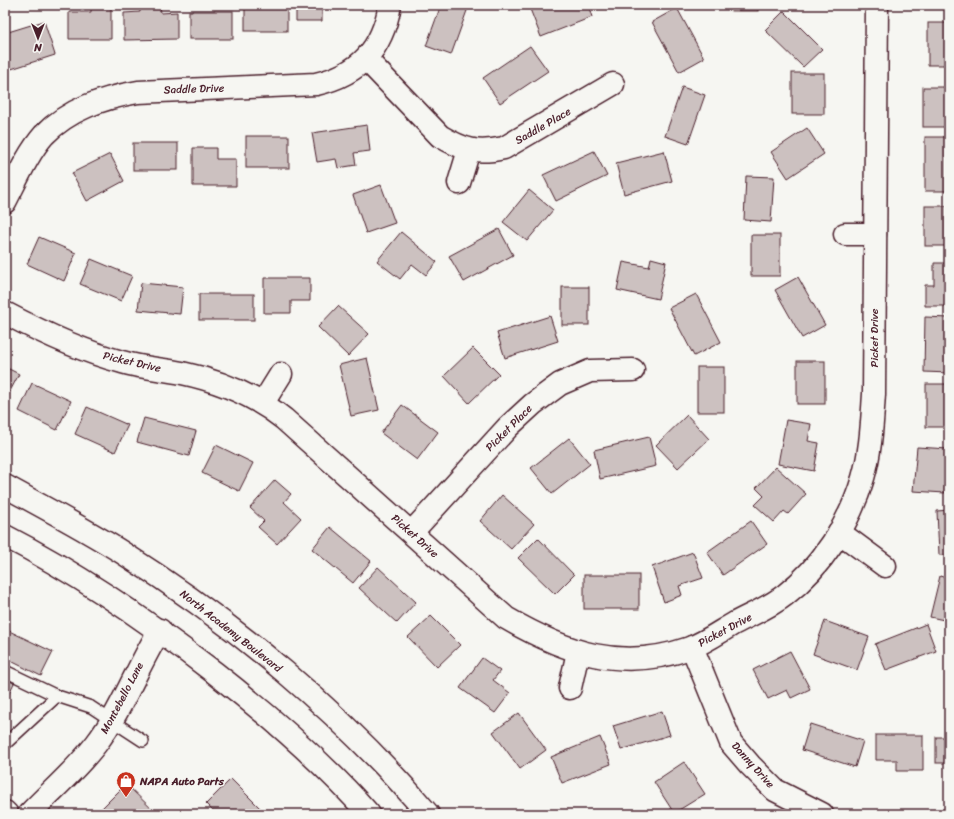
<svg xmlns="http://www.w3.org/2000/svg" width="954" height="819" viewBox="0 0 954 819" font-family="Sriracha,sans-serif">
	<rect width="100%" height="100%" fill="#f6f6f2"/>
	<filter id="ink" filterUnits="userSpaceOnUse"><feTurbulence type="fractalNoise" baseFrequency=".025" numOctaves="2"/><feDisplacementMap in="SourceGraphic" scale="8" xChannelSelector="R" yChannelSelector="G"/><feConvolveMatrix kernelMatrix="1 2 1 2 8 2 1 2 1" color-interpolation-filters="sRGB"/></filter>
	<g filter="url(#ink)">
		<g fill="#ccc1c0" stroke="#4a1f2b">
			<path d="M91,5H111V39H69V12H91Z"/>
			<path d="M140,5H160L161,13L177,12V39L124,40V13L140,12Z"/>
			<rect x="245" y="5" width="42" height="26"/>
			<path d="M296,5H340V7H322V21H296Z"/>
			<path d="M441,5H469L451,55L426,46Z"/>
			<path d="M541,5H588L592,17L541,37L530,9Z"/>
			<rect x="731" y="5" width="27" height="6"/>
			<path d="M677,8L704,58L679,72L652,22Z"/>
			<rect x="189" y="11" width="44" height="28"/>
			<path d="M784,11L822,49L803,67L765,30Z"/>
			<path d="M44,21L55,55L5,71V45L7,44L5,33Z"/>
			<rect x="928" y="23" width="21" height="42"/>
			<path d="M530,46L548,71L500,103L483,78Z"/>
			<rect x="792" y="73" width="32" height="41"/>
			<path d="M682,87L705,95L688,144L665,136Z"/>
			<rect x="923" y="87" width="26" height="40"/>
			<path d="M367,125L370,151L354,153L356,165L338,168L336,159L317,162L312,133Z"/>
			<path d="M807,128L824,154L788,178L771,152Z"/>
			<rect x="246" y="136" width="43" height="32"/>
			<rect x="925" y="137" width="24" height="54"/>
			<rect x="133" y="143" width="45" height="27"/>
			<path d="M193,148H216V159H236V186H193Z"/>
			<path d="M594,151L607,176L556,201L543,175Z"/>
			<path d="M664,151L672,181L624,194L616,163Z"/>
			<path d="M110,154L124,181L87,201L72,173Z"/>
			<path d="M746,176L774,177L771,222L744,220Z"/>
			<path d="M381,185L395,223L366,233L353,195Z"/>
			<path d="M529,190L553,210L527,241L503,222Z"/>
			<rect x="925" y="206" width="24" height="40"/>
			<path d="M499,229L513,255L464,282L449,256Z"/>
			<path d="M401,232L437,262L426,275L412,264L400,279L377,261Z"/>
			<rect x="751" y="235" width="29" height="41"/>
			<path d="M39,237L76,253L64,281L27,264Z"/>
			<path d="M651,258L666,262L658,299L617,290L623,262L649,267Z"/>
			<path d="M91,259L132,276L121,301L80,284Z"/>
			<path d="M934,263H949V306H925V285H934Z"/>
			<path d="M798,277L825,325L802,338L775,290Z"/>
			<path d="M264,278H310V301H291V313H264Z"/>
			<path d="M141,283L183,287L180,314L138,310Z"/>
			<rect x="562" y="287" width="27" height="38"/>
			<rect x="199" y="294" width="55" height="26"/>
			<path d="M696,294L721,342L694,356L669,308Z"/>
			<path d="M338,306L369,334L348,356L318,327Z"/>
			<path d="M550,316L558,341L505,358L497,333Z"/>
			<path d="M925,317L949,318V373L924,372Z"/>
			<path d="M473,348L499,374L469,403L444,376Z"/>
			<path d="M367,358L379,410L351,416L339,365Z"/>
			<rect x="797" y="361" width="28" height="43"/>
			<path d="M5,367L19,374L6,399L5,398Z"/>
			<rect x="697" y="367" width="27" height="45"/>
			<path d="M32,383L71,401L57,430L19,411Z"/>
			<rect x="926" y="384" width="23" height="43"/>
			<path d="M402,405L438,432L417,460L381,433Z"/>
			<path d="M87,407L128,425L115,452L75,434Z"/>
			<path d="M687,415L709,439L678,468L656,445Z"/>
			<path d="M144,418L196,431L189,456L137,442Z"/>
			<path d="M786,420L811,424L808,441L819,443L814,471L778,464Z"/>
			<path d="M649,437L656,466L600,479L594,450Z"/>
			<path d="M569,438L590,464L552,494L531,468Z"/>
			<path d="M216,445L253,463L239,491L202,473Z"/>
			<path d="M917,447L948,449L945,493L913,491Z"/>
			<path d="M776,467L806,494L788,514L784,511L774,522L755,505L764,496L756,488Z"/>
			<path d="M275,480L291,494L284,502L301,518L277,544L258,527L264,521L250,508Z"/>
			<path d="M502,495L534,524L511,549L480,521Z"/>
			<path d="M949,510V555H939L937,511Z"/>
			<path d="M751,521L767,544L723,575L707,552Z"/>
			<path d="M330,527L371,561L353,583L312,549Z"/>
			<path d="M538,538L574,575L555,594L518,558Z"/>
			<path d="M693,552L703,578L679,586L682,595L664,602L652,567Z"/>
			<path d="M378,567L416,602L397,623L359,588Z"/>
			<rect x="584" y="575" width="55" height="34"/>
			<path d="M940,576L949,579V621L930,617Z"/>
			<path d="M431,616L460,645L437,667L408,637Z"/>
			<path d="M825,621L869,637L857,670L813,654Z"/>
			<path d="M926,624L936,651L886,670L875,644Z"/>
			<path d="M5,629L53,652L41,676L5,658Z"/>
			<path d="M790,651L810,689L791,698L787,690L768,699L753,670Z"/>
			<path d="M482,658L500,671L493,680L510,693L495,713L460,688Z"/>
			<path d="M5,679L14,683L5,702Z"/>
			<path d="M662,711L670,735L621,750L613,726Z"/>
			<path d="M519,713L546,750L520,769L493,732Z"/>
			<path d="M810,724L863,741L855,767L802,750Z"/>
			<path d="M876,735H923V771H897V760H876Z"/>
			<path d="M600,737L611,764L562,783L551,757Z"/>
			<rect x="936" y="737" width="13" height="26"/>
			<path d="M684,762L705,794L674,813L654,782Z"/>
			<path d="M231,779L266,814H216L206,804Z"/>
			<path d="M126,784L157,814H117L116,812L114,814H96Z"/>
		</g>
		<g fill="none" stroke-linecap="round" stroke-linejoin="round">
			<g stroke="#4a1f2b" stroke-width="14">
				<g id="service">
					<path d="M5,671L57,696L91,707L143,741"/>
					<path d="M5,744L57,696"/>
				</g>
			</g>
			<g stroke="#4a1f2b" stroke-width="25">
				<g id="minor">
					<path d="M366,59L440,136C464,150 477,154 504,148L613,84"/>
					<path d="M459,183L469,150"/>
					<path d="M5,202C16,181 28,153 44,135C69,109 103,98 138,92L316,84C360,74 382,49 390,5"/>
					<path d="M845,234H875"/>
					<path d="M5,313C43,333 81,351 122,362C142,368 162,369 182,373C220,381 254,395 284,419L506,618C566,653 621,672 690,648C706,642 721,631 735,623C752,614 770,607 785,595C822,566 850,523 863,478C871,451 872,422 874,394L877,5"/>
					<path d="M263,403L281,374"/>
					<path d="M412,532L508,427L533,404L560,384L590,371L633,370"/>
					<path d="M839,532L885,566"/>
					<path d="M692,647L731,743L750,765L775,790L822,814"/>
					<path d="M570,688L578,652"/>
					<path d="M5,812L7,814"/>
					<path d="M29,814C51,791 76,770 96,744C122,710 137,667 160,630"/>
				</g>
			</g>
			<g stroke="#4a1f2b" stroke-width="25">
				<g id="trunk">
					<path d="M5,486C45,508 85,529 123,553C235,624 342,713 428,814"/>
					<path d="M5,536C79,574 149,622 215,673C270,716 323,762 369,814"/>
				</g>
			</g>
			<use href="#service" stroke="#f6f6f2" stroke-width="11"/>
			<use href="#minor" stroke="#f6f6f2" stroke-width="22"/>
			<use href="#trunk" stroke="#f6f6f2" stroke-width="22"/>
		</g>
	</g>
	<defs>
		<g id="shop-pin" transform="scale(1)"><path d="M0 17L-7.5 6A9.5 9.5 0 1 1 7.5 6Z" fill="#c8321e" stroke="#f6f6f2"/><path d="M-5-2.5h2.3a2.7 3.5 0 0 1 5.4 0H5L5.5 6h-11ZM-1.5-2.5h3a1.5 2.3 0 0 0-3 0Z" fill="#fff"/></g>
	</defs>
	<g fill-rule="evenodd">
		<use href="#shop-pin" x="126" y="781"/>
	</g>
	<g text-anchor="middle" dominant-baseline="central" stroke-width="3" stroke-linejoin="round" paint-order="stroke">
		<g font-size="11" fill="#4a1f2b" stroke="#f6f6f2">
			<text transform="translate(194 89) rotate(-2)">Saddle Drive</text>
			<text transform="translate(543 126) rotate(-30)">Saddle Place</text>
			<text transform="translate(874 338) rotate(-90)">Picket Drive</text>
			<text transform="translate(132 362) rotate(13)">Picket Drive</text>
			<text transform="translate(509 428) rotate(-45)">Picket Place</text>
			<text transform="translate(415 536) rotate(42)">Picket Drive</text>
			<text transform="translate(725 630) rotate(-28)">Picket Drive</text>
			<text transform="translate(231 631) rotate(38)">North Academy Boulevard</text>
			<text transform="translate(122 698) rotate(-62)">Montebello Lane</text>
			<text transform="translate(753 765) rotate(48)">Danny Drive</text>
		</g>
		<g font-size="11" font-weight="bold" fill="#4a1f2b" stroke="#f6f6f2" text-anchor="start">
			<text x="140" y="781">NAPA Auto Parts</text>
		</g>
	</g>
	<rect width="954" height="819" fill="none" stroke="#f6f6f2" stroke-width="20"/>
	<rect x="10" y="10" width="934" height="799" fill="none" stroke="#4a1f2b" stroke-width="1.5" filter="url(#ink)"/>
	<g transform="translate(38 38) rotate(180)" stroke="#f6f6f2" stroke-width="3" paint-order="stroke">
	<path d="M0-3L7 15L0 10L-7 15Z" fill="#4a1f2b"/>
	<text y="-6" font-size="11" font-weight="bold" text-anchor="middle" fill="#4a1f2b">N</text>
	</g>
</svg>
